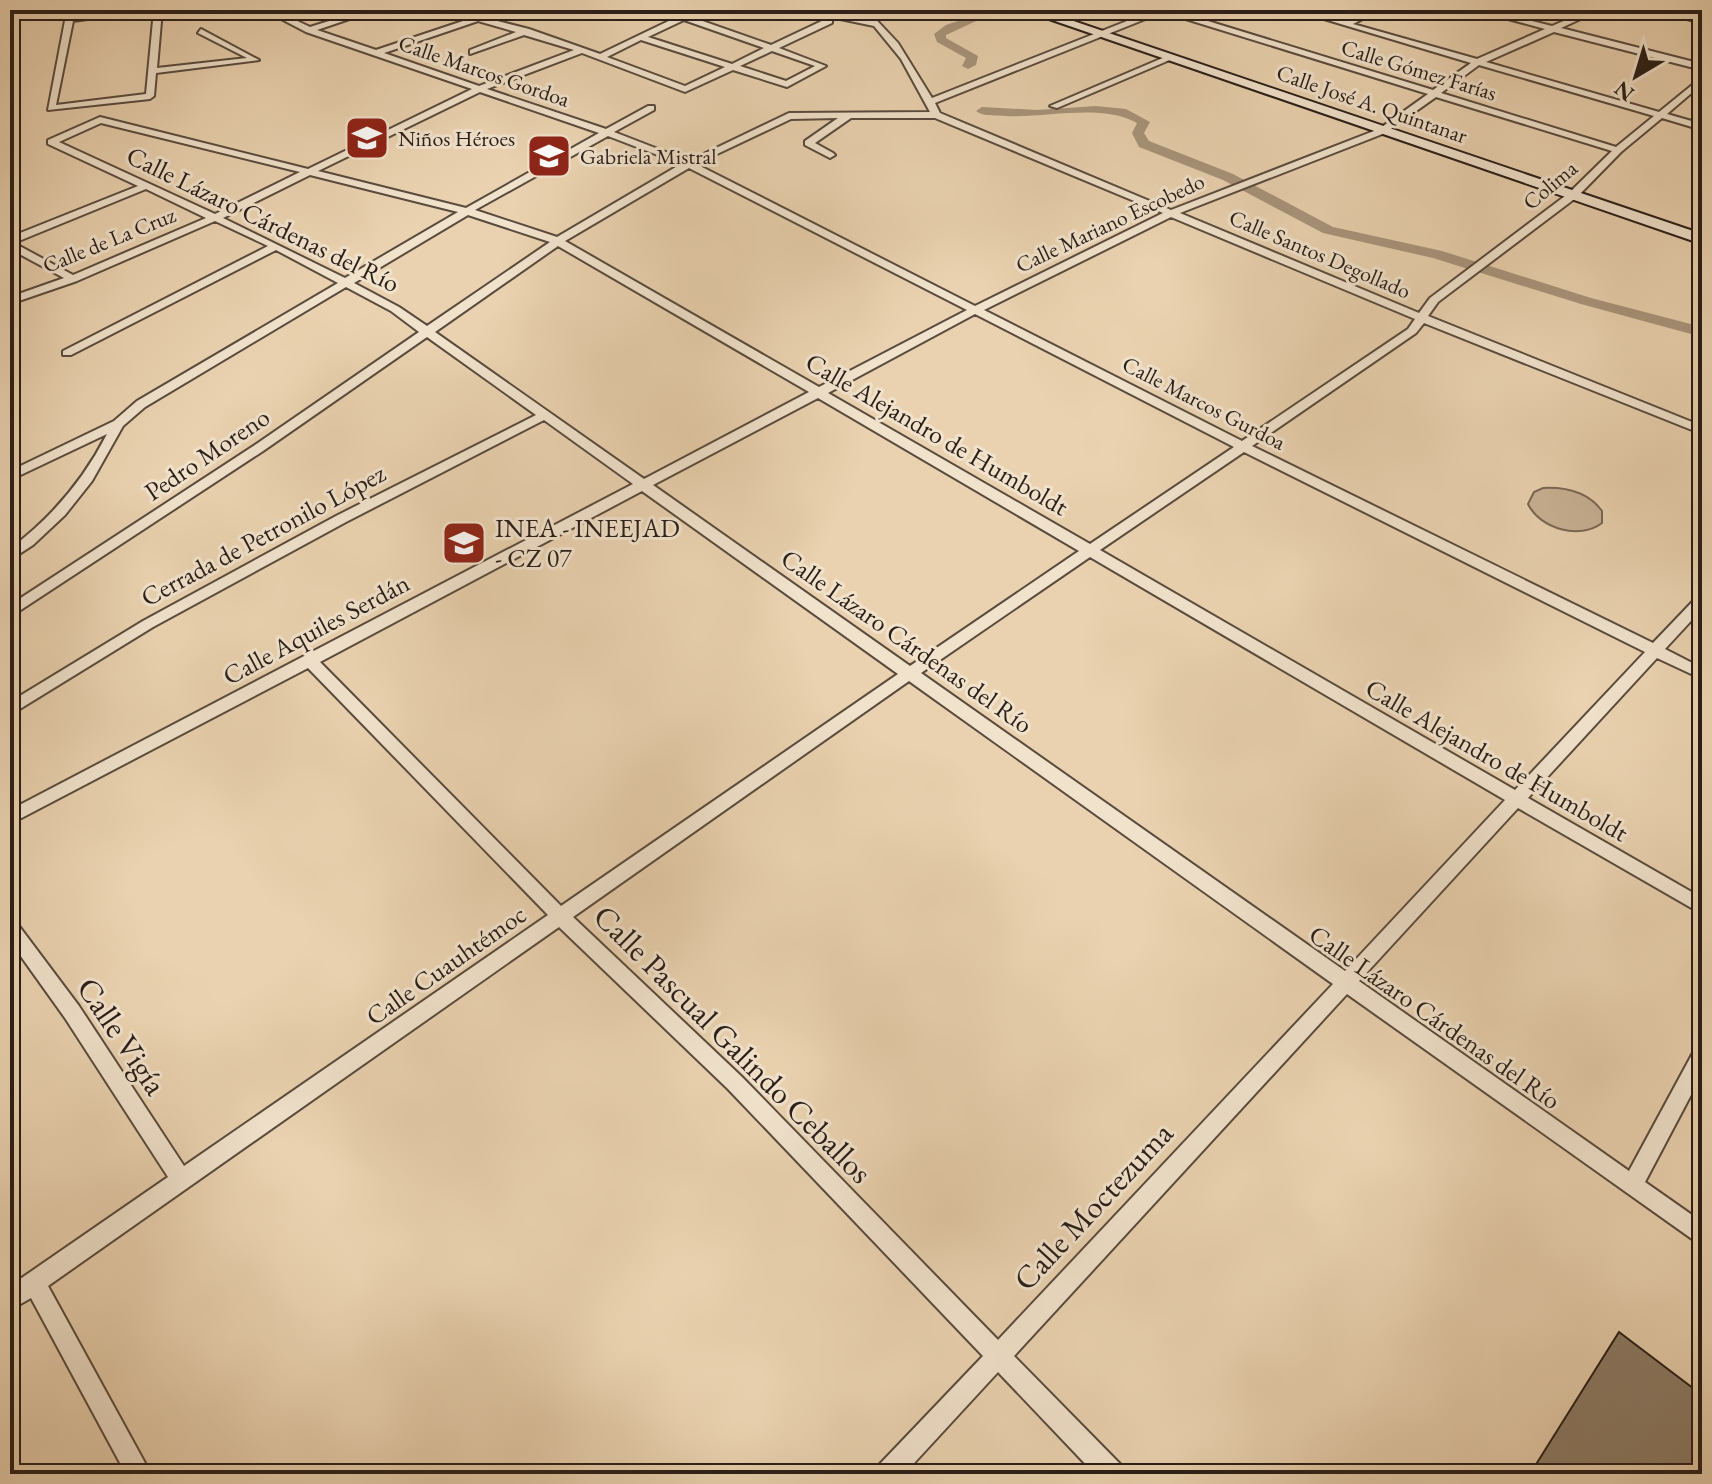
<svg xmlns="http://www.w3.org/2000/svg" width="1712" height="1484" viewBox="0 0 1712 1484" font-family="'EB Garamond',serif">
	<rect width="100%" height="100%" fill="#ead2b0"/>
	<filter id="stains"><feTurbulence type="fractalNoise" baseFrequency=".0025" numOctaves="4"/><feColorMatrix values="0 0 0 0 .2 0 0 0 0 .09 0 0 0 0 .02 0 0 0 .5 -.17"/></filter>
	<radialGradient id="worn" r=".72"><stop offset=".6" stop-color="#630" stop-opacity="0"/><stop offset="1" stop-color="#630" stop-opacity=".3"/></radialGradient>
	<path fill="#c9b396" stroke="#796857" stroke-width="2" d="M1543,488C1565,487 1588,492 1602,511V523C1580,540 1540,529 1528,504L1534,492Z"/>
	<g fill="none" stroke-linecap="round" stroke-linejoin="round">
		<g fill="#a8957c" fill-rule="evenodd">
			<path d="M969,10H982L989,15L946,35V38L978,56L976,65L968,69L962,66L966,58L937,42L934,34L946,25L976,15Z"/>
			<path d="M1096,106L1126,109L1150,122L1144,133L1149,141L1233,174L1333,227L1442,251L1591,298L1702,327V337L1581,304L1433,258L1323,233L1223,180L1139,147L1132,133L1137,123C1103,103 1046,118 1006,116C996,115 984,117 976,111L982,107L1037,110Z"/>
		</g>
	</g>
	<path fill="#8d7c67" stroke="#291e18" stroke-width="2" d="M1619,1332L1702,1395V1474H1530Z"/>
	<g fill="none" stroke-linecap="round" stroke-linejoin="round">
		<g stroke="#594b3e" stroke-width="4">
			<g id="street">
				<path d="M67,10H75L74,16L153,10L73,21L56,105L146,94L154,10H162L157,68L247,58L198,33L201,29L259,60L156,73L154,96L150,99L48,110Z"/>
				<path d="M264,10H274L310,27L364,10H376L317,30L376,50L478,16L529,29L600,54L677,17L659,10H671L771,45L826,19H832V23L779,48L826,66L787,87L733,70L685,92L582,53L487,89L606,129L648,106H654V110L614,132L689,161L789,113L930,112L901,59L874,26L797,10H814L868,20L858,10H867L898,43L932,98L1155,10H1172L1433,90L1471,63L1294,10H1307L1345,21L1370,10H1380L1353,24L1477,59L1545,29L1475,10H1488L1552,26L1589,10H1600L1561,28L1702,64V70L1554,32L1486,62L1659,112L1702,77V84L1667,114L1702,124V130L1662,118L1621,152L1577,197L1438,302L1428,316L1702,426V434L1424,323L1416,333L1252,446L1653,643L1697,597L1702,595V609L1665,649L1702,668V679L1657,658L1528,798L1702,898V914L1518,808L1359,981L1629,1171L1695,1049L1702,1046V1074L1645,1182L1702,1222V1246L1347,994L1014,1356L1121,1465L1124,1474H1095L998,1372L904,1474H876L879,1465L983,1356L728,1089L559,927L48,1286L151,1474H126L31,1298L10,1310V1286L168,1177L65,1018L10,941V920L16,922L79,1006L184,1166L548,915L308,668L10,824V810L633,484L544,420L346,522L153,627L10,715V702L143,621L336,516L536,415L427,337L263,451L10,617V605L255,445L419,332L391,311L346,287L145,407L123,426L92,481L65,515L33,545L10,560V549C51,518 83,481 107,434L10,480V471L114,421L137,401L338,283L276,250L71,355H63V351L268,246L215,221L77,281L10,304V297L64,278L10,249V237L138,186L48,144V140L100,117L308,169L472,89L306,32ZM1163,12L1428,94L1379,129L1171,210L940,113L935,103ZM684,20L764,48L732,64L648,37ZM478,21L516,32L470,50V54L524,35L574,50L479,86L384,53ZM641,40L725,67L685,86L607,57ZM772,51L815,66L786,81L740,66ZM1479,65L1654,116L1616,147L1441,93ZM480,92L599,133L466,208L318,171ZM1436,97L1612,151L1569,193L1430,298L1419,313L1180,213L1385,133ZM838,118L805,141V145L830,158L835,155L833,153L815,143L851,118H935L1163,213L975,306L696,164L791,119ZM101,123L300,172L215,214L59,142ZM608,136L681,164L557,237L475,210ZM689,168L967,310L819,387L565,241ZM310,175L458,212L345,278L223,218ZM146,189L206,218L73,275L14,243ZM468,215L550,242L427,326L399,307L354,283ZM1171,217L1415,319L1408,329L1242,441L984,310ZM558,246L809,392L644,479L435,332ZM975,314L1234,447L1090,544L828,393ZM818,398L1079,551L910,666L653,485ZM1244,452L1645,652L1515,790L1100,550ZM642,491L898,674L561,906L320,662ZM1090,557L1505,800L1345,971L921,673ZM909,681L1333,984L998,1340L742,1077L573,917Z"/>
				<path d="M1653,10H1667L1702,19V23Z"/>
				<path d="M1165,57L1172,59L1057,108L1050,106Z"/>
			</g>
		</g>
		<g stroke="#291e18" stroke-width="4">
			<path id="secondary" d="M1023,10H1041L1702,234V244Z"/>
		</g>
		<use href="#street" fill="#f1e2cc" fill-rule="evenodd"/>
		<use href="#secondary" fill="#f1e2cc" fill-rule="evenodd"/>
	</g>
	<defs>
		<g id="school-square" transform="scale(2.3)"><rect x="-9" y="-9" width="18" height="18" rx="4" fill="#8f2418" stroke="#f1e2cc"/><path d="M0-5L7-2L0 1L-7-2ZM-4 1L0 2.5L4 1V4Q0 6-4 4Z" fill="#fff"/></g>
	</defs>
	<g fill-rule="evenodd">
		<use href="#school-square" x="367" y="138"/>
		<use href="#school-square" x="549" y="156"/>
		<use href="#school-square" x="464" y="543"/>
	</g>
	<g text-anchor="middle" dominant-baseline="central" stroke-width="6" stroke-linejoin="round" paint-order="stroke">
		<g font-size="22" fill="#291e18" stroke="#f1e2cc">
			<text transform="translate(1419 70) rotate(17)">Calle Gómez Farías</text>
			<text transform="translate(484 71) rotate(19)">Calle Marcos Gordoa</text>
			<text transform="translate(1372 104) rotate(19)">Calle José A. Quintanar</text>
			<text transform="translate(1550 185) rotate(-40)">Colima</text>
			<text transform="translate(1110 223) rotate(-25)">Calle Mariano Escobedo</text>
			<text transform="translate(109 240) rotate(-22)">Calle de La Cruz</text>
			<text transform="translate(1320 254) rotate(23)">Calle Santos Degollado</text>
			<text transform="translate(1204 403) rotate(27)">Calle Marcos Gurdoa</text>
		</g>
		<g font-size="22" fill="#291e18" stroke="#f1e2cc" text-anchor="start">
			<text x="398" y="138">Niños Héroes</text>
			<text x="580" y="156">Gabriela Mistral</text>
		</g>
		<g font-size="26" fill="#291e18" stroke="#f1e2cc">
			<text transform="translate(263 219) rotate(26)">Calle Lázaro Cárdenas del Río</text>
			<text transform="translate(937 434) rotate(30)">Calle Alejandro de Humboldt</text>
			<text transform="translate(207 454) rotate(-34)">Pedro Moreno</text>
			<text transform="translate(263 535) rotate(-28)">Cerrada de Petronilo López</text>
			<text transform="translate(316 629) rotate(-28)">Calle Aquiles Serdán</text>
			<text transform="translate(907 641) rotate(35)">Calle Lázaro Cárdenas del Río</text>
			<text transform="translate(1497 760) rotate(30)">Calle Alejandro de Humboldt</text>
			<text transform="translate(446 965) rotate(-35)">Calle Cuauhtémoc</text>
			<text transform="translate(1435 1017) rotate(35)">Calle Lázaro Cárdenas del Río</text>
		</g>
		<g font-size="26" fill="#291e18" stroke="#f1e2cc" text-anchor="start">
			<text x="495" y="528">INEA - INEEJAD<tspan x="495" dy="30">- CZ 07</tspan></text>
		</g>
		<g font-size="32" fill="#291e18" stroke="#f1e2cc">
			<text transform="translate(122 1036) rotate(56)">Calle Vigía</text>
			<text transform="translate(733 1044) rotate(45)">Calle Pascual Galindo Ceballos</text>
			<text transform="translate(1093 1206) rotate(-47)">Calle Moctezuma</text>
		</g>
	</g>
	<rect width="1712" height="1484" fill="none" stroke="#ead2b0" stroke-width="40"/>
	<rect x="12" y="12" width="1688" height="1460" fill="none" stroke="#291e18" stroke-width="4"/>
	<rect x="20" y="20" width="1672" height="1444" fill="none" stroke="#291e18" stroke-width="2"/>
	<g transform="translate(1636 76) rotate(218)" stroke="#f1e2cc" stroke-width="6" paint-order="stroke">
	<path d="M0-6L14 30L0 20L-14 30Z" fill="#291e18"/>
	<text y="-12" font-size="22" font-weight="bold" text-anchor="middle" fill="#291e18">N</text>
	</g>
	<rect width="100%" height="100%" filter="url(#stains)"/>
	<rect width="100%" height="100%" fill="url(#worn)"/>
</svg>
